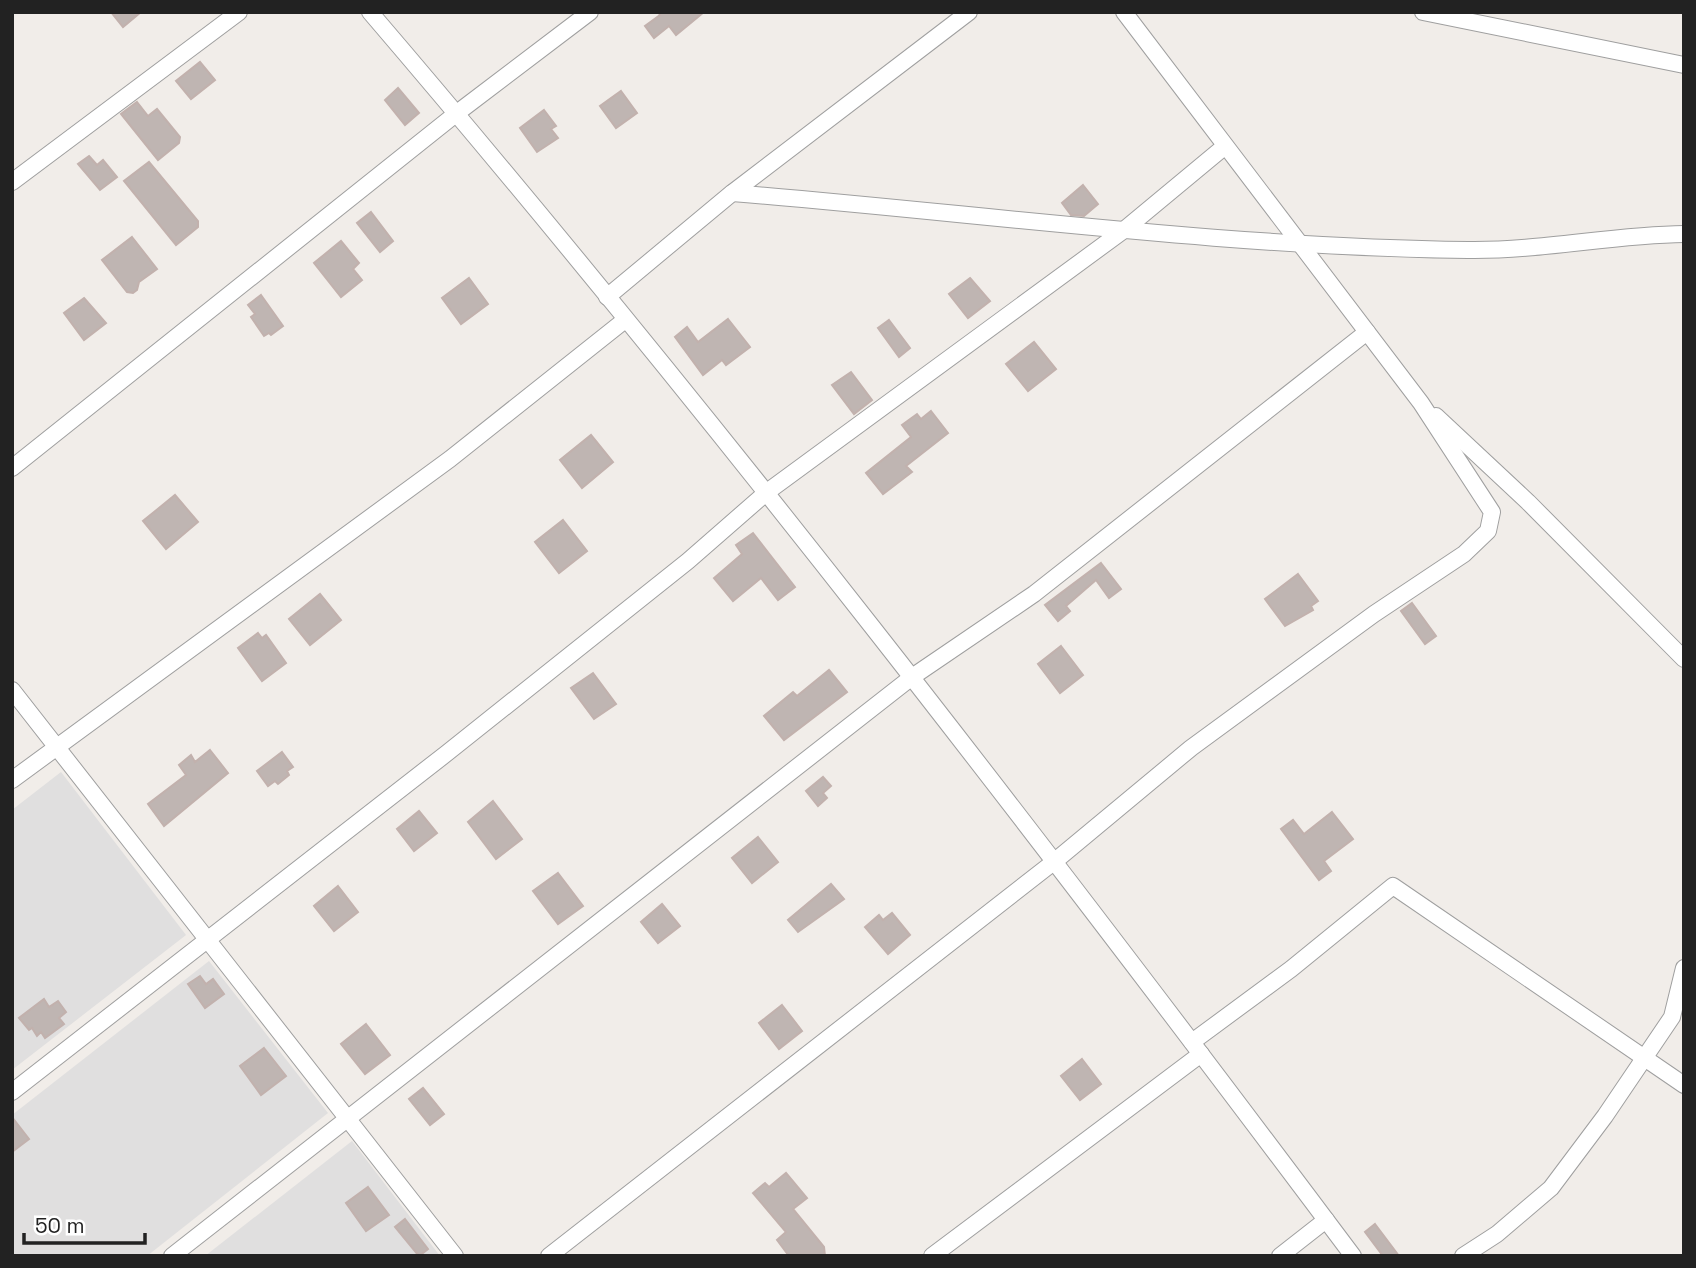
<svg xmlns="http://www.w3.org/2000/svg" width="1696" height="1268" viewBox="0 0 1696 1268" font-family="'Space Grotesk',sans-serif">
	<rect width="100%" height="100%" fill="#f1ede9"/>
	<g fill="#e0dfdf">
		<path d="M61,772L186,935L12,1070V810Z"/>
		<path d="M209,961L328,1113L147,1256H12V1115Z"/>
		<path d="M352,1141L440,1256H205Z"/>
	</g>
	<g fill="#bfb5b2" stroke="#c2b1ad" stroke-width="2">
		<path d="M111,12H141L123,27Z"/>
		<path d="M658,12H704L676,35L669,26L654,38L645,26L660,15Z"/>
		<path d="M200,62L215,80L191,99L176,81Z"/>
		<path d="M398,88L419,113L405,125L385,100Z"/>
		<path d="M621,91L637,113L616,128L600,106Z"/>
		<path d="M137,102L148,116L157,109L180,137L179,143L158,160L121,114Z"/>
		<path d="M544,110L556,126L551,129L558,138L537,152L520,128Z"/>
		<path d="M89,156L97,165L103,160L117,177L100,190L78,164Z"/>
		<path d="M149,162L198,221V227L176,245L124,181Z"/>
		<path d="M1083,185L1098,204L1084,216L1071,215L1062,203Z"/>
		<path d="M371,212L393,241L380,252L357,223Z"/>
		<path d="M132,237L157,269L139,282L137,290L133,293L127,292L102,260Z"/>
		<path d="M341,241L359,263L353,269L362,280L341,297L314,263Z"/>
		<path d="M469,278L488,304L461,324L442,298Z"/>
		<path d="M970,278L990,301L968,318L949,294Z"/>
		<path d="M261,295L283,326L271,335L269,333L264,336L251,317L255,314L248,305Z"/>
		<path d="M84,298L106,323L84,340L64,313Z"/>
		<path d="M728,319L750,347L726,365L722,360L703,375L675,337L687,327L698,342Z"/>
		<path d="M889,320L910,348L899,357L878,328Z"/>
		<path d="M1034,342L1056,369L1028,391L1006,364Z"/>
		<path d="M851,372L872,400L854,414L832,385Z"/>
		<path d="M931,411L948,433L906,466L912,472L883,494L866,473L911,437L902,425L917,414L921,419Z"/>
		<path d="M591,435L613,462L582,488L560,460Z"/>
		<path d="M175,495L198,522L166,549L143,521Z"/>
		<path d="M563,520L587,551L559,573L535,542Z"/>
		<path d="M753,533L795,587L778,600L761,578L733,601L714,578L742,554L736,545Z"/>
		<path d="M1101,563L1121,589L1109,598L1096,580L1066,606L1070,611L1058,621L1045,605Z"/>
		<path d="M1298,574L1318,601L1311,606L1313,610L1285,626L1265,599Z"/>
		<path d="M320,594L341,620L310,645L289,619Z"/>
		<path d="M1412,603L1436,636L1425,644L1401,611Z"/>
		<path d="M258,633L262,638L266,635L286,663L262,681L238,648Z"/>
		<path d="M1061,646L1083,675L1060,693L1038,664Z"/>
		<path d="M829,670L847,692L784,740L764,716L793,692L797,696Z"/>
		<path d="M593,673L616,704L594,719L571,688Z"/>
		<path d="M210,750L228,773L164,826L148,804L186,775L179,765L191,755L195,762Z"/>
		<path d="M282,752L293,767L287,771L289,775L278,784L275,781L268,786L257,771Z"/>
		<path d="M823,777L831,786L823,793L827,798L818,806L806,791Z"/>
		<path d="M493,801L522,839L496,859L468,822Z"/>
		<path d="M419,811L437,833L414,851L397,829Z"/>
		<path d="M1332,812L1353,839L1324,861L1331,871L1319,880L1281,829L1293,820L1304,834Z"/>
		<path d="M758,837L778,862L752,883L732,858Z"/>
		<path d="M558,873L583,906L558,924L533,891Z"/>
		<path d="M831,884L844,899L798,932L788,920Z"/>
		<path d="M338,886L358,912L334,931L314,906Z"/>
		<path d="M662,904L680,926L658,943L641,922Z"/>
		<path d="M892,913L910,935L888,954L865,927L879,915L883,920Z"/>
		<path d="M200,976L206,984L213,979L224,994L205,1008L188,984Z"/>
		<path d="M44,999L49,1007L58,1001L66,1012L59,1018L64,1024L45,1038L41,1032L37,1036L32,1028L29,1030L19,1018Z"/>
		<path d="M782,1005L802,1031L779,1049L759,1023Z"/>
		<path d="M366,1024L390,1055L365,1074L341,1044Z"/>
		<path d="M264,1048L286,1076L261,1095L240,1066Z"/>
		<path d="M1082,1059L1101,1084L1080,1100L1061,1076Z"/>
		<path d="M423,1088L444,1114L430,1125L409,1099Z"/>
		<path d="M12,1117L29,1139L12,1152Z"/>
		<path d="M786,1173L807,1198L793,1209L824,1247L825,1256H789L777,1240L786,1232L753,1193L765,1183L769,1187Z"/>
		<path d="M368,1187L389,1215L366,1231L346,1203Z"/>
		<path d="M405,1219L428,1249L419,1256L395,1227Z"/>
		<path d="M1375,1224L1399,1256H1383L1365,1232Z"/>
	</g>
	<g fill="none" stroke-linecap="round" stroke-linejoin="round">
		<g stroke="#9f9f9f" stroke-width="18">
			<g id="street">
				<path d="M370,12C714,414 1036,833 1353,1256"/>
				<path d="M1423,12L1684,65"/>
				<path d="M12,182L239,12"/>
				<path d="M732,193C977,213 1222,247 1468,250C1541,251 1611,235 1684,234"/>
				<path d="M607,297L732,193L969,12"/>
				<path d="M1436,416L1528,502L1684,659"/>
				<path d="M12,468L457,113L590,12"/>
				<path d="M12,690L455,1256"/>
				<path d="M12,780L450,459L625,320"/>
				<path d="M1192,1042L1291,969L1393,886L1684,1085"/>
				<path d="M12,1092L447,753L688,561L767,492L1124,230L1224,147"/>
				<path d="M172,1256L912,677L1034,594L1367,332"/>
				<path d="M549,1256L1055,861L1191,748L1374,614L1464,554L1488,531L1492,512L1421,403L1124,12"/>
				<path d="M932,1256L1201,1054"/>
				<path d="M1280,1256L1326,1220"/>
				<path d="M1463,1256L1497,1234L1551,1188L1605,1116L1672,1017L1684,968"/>
			</g>
		</g>
		<use href="#street" stroke="#fff" stroke-width="16"/>
	</g>
	<rect width="1696" height="1268" fill="none" stroke="#222222" stroke-width="28"/>
	<path d="M24 1233v10h121v-10" fill="none" stroke="#222222" stroke-width="3.5"/>
	<text x="35" y="1233" font-size="21" fill="#222222" stroke="#ffffff" stroke-width="5" paint-order="stroke">50 m</text>
</svg>
